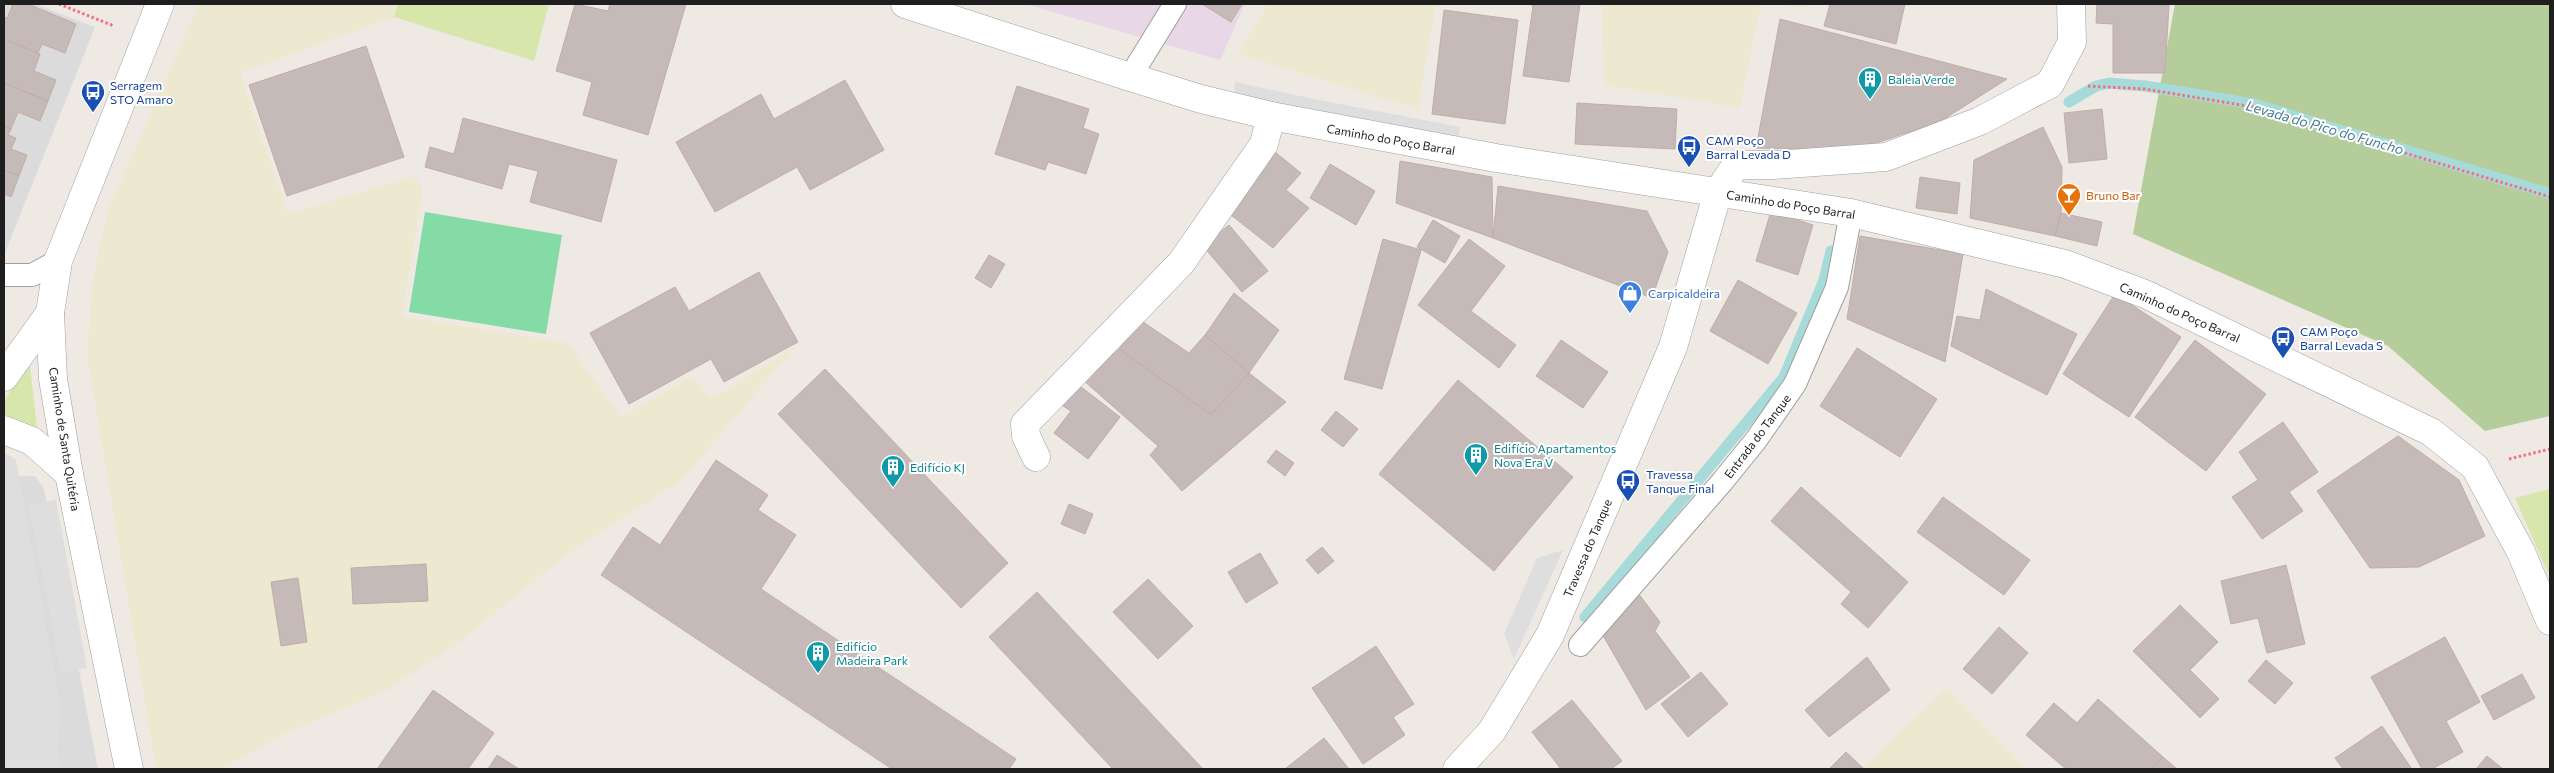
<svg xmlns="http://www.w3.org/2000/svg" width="2554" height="773" viewBox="0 0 2554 773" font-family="Commissioner,sans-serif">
	<rect width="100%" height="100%" fill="#efe9e4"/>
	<g fill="#dcdbdb">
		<path d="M4,4H35L95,27L4,255Z"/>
		<path d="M35,476L44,489L98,769H4V477Z"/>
	</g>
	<path fill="#e7d7e7" d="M1025,4H1245L1220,60Z"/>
	<g fill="#ede8d0">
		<path d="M199,4H398L394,17L240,73L288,214L415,176L423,189L402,316L568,343L621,417L693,376L712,399L797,345L683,479L569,553L458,643L387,690L281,736L222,769H156L87,355L93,278L108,210Z"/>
		<path d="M1268,4H1436L1418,109L1238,54Z"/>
		<path d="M1602,4H1806L1805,7L1761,4L1740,108L1604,85Z"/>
		<path d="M1947,688L2027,769H1861Z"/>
	</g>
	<g fill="#d7e7ac">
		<path d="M398,4H549L534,61L394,17Z"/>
		<path d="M29,357L37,427L4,414V402Z"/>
		<path d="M2550,489V578L2515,498Z"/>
	</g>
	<path fill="#b5cc9b" d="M2175,4H2550V416L2485,431L2388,346L2133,234Z"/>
	<path fill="#85dba6" d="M425,212L562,235L546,334L409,312Z"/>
	<g fill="#dedede">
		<path d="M1235,82L1319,100L1460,127L1458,140L1317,112L1234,93Z"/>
		<path d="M4,452L16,460L60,703L58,754L62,769H4Z"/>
		<path d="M56,500L87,668L61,673L29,505Z"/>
		<path d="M1563,550L1514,659L1504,634L1537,558Z"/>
	</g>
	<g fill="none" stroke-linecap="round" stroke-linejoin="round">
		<g stroke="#a7dbda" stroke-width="11">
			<path d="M2069,102L2096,86L2109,83L2145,86L2254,104L2550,194"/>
			<path d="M1585,617L1784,377L1824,280L1831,251"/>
		</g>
	</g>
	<g fill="#c6bab8" stroke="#c0ada7">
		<path d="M13,4H28L76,24L65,53L42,44L38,53L4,39V17L7,18Z"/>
		<path d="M575,4L608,11L610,4H686L648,135L583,115L592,82L556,71Z"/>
		<path d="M1202,4H1242L1231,22Z"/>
		<path d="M1530,4H1580L1569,82L1523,76L1533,6Z"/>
		<path d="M1830,4H1905L1896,44L1824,26Z"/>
		<path d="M2097,4L2169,5L2165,73H2113V24L2096,23Z"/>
		<path d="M1444,10L1518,20L1505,124L1432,114Z"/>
		<path d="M1780,19L2007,79L1941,121L1856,150L1756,148Z"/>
		<path d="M4,39L40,54L34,71L56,80L48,101L4,83Z"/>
		<path d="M366,46L404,157L287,196L249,85Z"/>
		<path d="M845,80L884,150L810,190L797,167L715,212L676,142L761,94L774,119Z"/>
		<path d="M4,83L48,101L40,121L18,112L11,129L4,126Z"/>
		<path d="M1017,86L1089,109L1083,128L1099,134L1086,174L1048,162L1045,170L995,154Z"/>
		<path d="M1577,103L1677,109L1675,149L1575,144Z"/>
		<path d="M2102,109L2107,159L2069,163L2064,113Z"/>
		<path d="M463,118L617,160L601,222L530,202L538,171L509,164L502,189L425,167L430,147L454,154Z"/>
		<path d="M4,126L11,129L8,135L16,138L11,149L27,155L19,176L4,170Z"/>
		<path d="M2043,127L2062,167L2061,213L2055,236L1970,218L1974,160Z"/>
		<path d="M1275,152L1301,173L1286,190L1309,208L1273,248L1231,215Z"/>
		<path d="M1400,161L1492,177L1493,238L1396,203Z"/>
		<path d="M1330,164L1375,191L1356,225L1310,198Z"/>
		<path d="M4,170L19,176L11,197L4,194Z"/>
		<path d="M1920,177L1960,183L1957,214L1916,208Z"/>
		<path d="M1498,186L1647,211L1668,252L1652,298L1493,238Z"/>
		<path d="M1771,211L1813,225L1798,275L1756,261Z"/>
		<path d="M2061,213L2102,222L2097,246L2055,236Z"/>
		<path d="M1433,220L1460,236L1445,263L1417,247Z"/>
		<path d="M1229,225L1268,271L1242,292L1203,246Z"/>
		<path d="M1860,236L1963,254L1945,362L1847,319Z"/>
		<path d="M1383,239L1421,250L1382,389L1344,379Z"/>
		<path d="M1469,239L1505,266L1471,311L1516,345L1499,368L1418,305Z"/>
		<path d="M989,255L1005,264L991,288L975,278Z"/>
		<path d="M759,272L798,342L724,382L711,359L629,404L590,333L675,287L689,311Z"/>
		<path d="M1738,280L1797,313L1768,364L1710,331Z"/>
		<path d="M1986,289L2077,334L2047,395L1951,346L1957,316L1980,320Z"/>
		<path d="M1234,293L1279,330L1249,373L1205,335Z"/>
		<path d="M2115,294L2181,337L2129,417L2063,374Z"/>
		<path d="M1140,320L1189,353L1205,335L1249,373L1211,415L1119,349Z"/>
		<path d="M1561,340L1608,372L1583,408L1536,376Z"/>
		<path d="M2195,340L2266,394L2206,471L2135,417Z"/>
		<path d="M1857,348L1937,399L1900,457L1820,406Z"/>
		<path d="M1119,349L1211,415L1249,373L1286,402L1182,491L1150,455L1158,446L1083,380Z"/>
		<path d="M825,369L1008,563L961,608L778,414Z"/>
		<path d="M1458,380L1573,477L1494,571L1379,474Z"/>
		<path d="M1076,383L1120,417L1088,459L1054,433L1071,411L1060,404Z"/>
		<path d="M1336,411L1358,429L1343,447L1321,430Z"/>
		<path d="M2283,422L2318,472L2289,492L2303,511L2262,539L2232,497L2258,480L2239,452Z"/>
		<path d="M2398,436L2459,480L2485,536L2419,567L2370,568L2317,491Z"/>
		<path d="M1276,450L1294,463L1285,476L1267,462Z"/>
		<path d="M716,460L768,495L758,510L796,535L761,589L1016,759L1009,769H892L601,575L633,527L660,545Z"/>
		<path d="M1801,487L1908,582L1868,628L1841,604L1851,592L1771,521Z"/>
		<path d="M1943,497L2030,560L2004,595L1917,532Z"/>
		<path d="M1069,504L1093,514L1085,534L1061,524Z"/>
		<path d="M1322,547L1334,561L1318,574L1306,560Z"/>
		<path d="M1260,553L1278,583L1246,603L1228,572Z"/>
		<path d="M426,564L428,601L353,604L351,568Z"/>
		<path d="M2286,565L2305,644L2267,653L2258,618L2231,624L2221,581Z"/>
		<path d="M298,578L307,642L281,646L271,582Z"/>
		<path d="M1148,579L1193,626L1158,659L1113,612Z"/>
		<path d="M1037,592L1203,769H1113L989,637Z"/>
		<path d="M1638,593L1660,622L1655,631L1690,677L1646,710L1601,632Z"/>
		<path d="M2180,605L2218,642L2190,670L2219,699L2200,718L2133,651Z"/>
		<path d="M1999,627L2028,653L1992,694L1963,669Z"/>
		<path d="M2445,637L2480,702L2446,721L2463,752L2432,769H2422L2371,677Z"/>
		<path d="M1376,646L1414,704L1393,717L1405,735L1363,764L1312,688Z"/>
		<path d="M1867,657L1890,690L1829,737L1805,710Z"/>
		<path d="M2266,660L2293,683L2275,704L2248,681Z"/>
		<path d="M1701,672L1728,704L1688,737L1661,704Z"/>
		<path d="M2522,674L2535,698L2494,720L2481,696Z"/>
		<path d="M433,690L494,733L468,769H377Z"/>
		<path d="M2098,699L2163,757L2152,769H2066L2026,735L2054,703L2077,723Z"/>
		<path d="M1572,700L1622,761L1611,769H1561L1532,732Z"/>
		<path d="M2382,726L2412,769H2343L2335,758Z"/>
		<path d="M1324,738L1349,769H1285Z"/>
		<path d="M1846,752L1863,768L1829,769Z"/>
		<path d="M497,755L519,769H488Z"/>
		<path d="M2487,756L2503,769H2476Z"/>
		<path d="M2163,757L2177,769H2152Z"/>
	</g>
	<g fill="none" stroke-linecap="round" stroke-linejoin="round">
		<g stroke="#9f9f9f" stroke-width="24">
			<g id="service">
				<path d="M1130,77L1175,4"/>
				<path d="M4,275H32L58,261"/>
				<path d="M1580,645L1722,482L1756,440L1795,384L1837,287L1851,213"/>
			</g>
		</g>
		<g stroke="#9f9f9f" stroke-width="29">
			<g id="minor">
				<path d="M1718,192L1736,165H1774L1886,157L1980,121L2050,84L2072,42L2071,4"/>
				<path d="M4,377L50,313"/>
				<path d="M4,430L32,441L69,474"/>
				<path d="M1036,457L1026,436L1025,424L1181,263L1264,144L1271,116"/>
			</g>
		</g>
		<g stroke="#9f9f9f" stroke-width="29">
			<g id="tertiary">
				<path d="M905,4L1130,77L1201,99L1271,116L1496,158L1851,213L2065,264L2145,294L2431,432L2475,467L2521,552L2550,621"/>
				<path d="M129,769L69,474L53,379L50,313L58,261L160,4"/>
				<path d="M1457,769L1492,731L1550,635L1673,347L1718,192"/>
			</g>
		</g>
		<g stroke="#f47081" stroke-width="3" stroke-dasharray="2.5 2.5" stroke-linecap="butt">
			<path d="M59,4L114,26"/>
			<path d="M2088,86L2145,89L2253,107L2550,197"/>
			<path d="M2509,459L2550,449"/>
		</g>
		<use href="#service" stroke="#fff" stroke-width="22"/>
		<use href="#minor" stroke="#fff" stroke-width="28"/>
		<use href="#tertiary" stroke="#fff" stroke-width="28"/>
	</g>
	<defs>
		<g id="building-pin" transform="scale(1.25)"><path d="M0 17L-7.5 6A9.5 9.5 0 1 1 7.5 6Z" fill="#0f9aa8" stroke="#fff"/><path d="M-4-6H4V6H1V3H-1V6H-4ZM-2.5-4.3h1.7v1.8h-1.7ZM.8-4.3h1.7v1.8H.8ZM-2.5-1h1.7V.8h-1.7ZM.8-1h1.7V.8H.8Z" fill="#fff"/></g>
		<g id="bus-pin" transform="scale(1.25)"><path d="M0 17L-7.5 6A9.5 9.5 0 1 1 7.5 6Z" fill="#1a4fb4" stroke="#fff"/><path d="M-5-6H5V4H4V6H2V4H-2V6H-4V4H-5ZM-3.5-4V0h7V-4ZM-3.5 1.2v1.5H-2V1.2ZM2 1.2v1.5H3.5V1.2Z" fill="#fff"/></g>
		<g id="bar-pin" transform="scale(1.25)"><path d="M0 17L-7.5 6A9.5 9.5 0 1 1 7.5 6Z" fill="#e8710a" stroke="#fff"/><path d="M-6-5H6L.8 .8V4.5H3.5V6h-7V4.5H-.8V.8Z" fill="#fff"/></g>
		<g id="shop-pin" transform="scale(1.25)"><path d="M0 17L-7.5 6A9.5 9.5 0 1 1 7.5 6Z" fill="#3f7fe0" stroke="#fff"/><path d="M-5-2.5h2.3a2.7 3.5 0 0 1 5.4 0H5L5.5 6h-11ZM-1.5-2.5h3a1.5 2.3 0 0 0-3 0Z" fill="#fff"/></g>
	</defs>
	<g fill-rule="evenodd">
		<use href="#building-pin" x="1870" y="79"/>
		<use href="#bus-pin" x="93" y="92"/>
		<use href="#bus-pin" x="1689" y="147"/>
		<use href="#bar-pin" x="2069" y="195"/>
		<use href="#shop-pin" x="1630" y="293"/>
		<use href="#bus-pin" x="2283" y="338"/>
		<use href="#building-pin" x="1476" y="455"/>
		<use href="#building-pin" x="893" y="467"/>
		<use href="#bus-pin" x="1628" y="481"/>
		<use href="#building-pin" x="818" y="653"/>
	</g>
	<g text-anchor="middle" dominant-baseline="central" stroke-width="4" stroke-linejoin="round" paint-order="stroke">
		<g font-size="12" fill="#0d838f" stroke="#fff" text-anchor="start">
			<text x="1888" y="79">Baleia Verde</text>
			<text x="1494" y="448">Edifício Apartamentos<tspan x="1494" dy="14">Nova Era V</tspan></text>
			<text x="910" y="467">Edifício KJ</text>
			<text x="836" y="646">Edifício<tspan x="836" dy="14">Madeira Park</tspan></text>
		</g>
		<g font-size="12" fill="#164399" stroke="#fff" text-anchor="start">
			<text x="110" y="85">Serragem<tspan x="110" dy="14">STO Amaro</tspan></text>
			<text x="1706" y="140">CAM Poço<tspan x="1706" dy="14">Barral Levada D</tspan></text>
			<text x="2300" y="331">CAM Poço<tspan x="2300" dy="14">Barral Levada S</tspan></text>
			<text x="1646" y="474">Travessa<tspan x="1646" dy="14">Tanque Final</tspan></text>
		</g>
		<g font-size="12" fill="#1e1e1e" stroke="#fff">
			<text transform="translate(1391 139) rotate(10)">Caminho do Poço Barral</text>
			<text transform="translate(1791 204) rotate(9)">Caminho do Poço Barral</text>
			<text transform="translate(2180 312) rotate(24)">Caminho do Poço Barral</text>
			<text transform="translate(1757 436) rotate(-53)">Entrada do Tanque</text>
			<text transform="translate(65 439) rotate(81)">Caminho de Santa Quitéria</text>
			<text transform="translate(1587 548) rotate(-67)">Travessa do Tanque</text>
		</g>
		<g font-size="12" fill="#c56008" stroke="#fff" text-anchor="start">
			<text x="2086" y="195">Bruno Bar</text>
		</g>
		<g font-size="12" fill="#366cbe" stroke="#fff" text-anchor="start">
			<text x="1648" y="293">Carpicaldeira</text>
		</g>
		<g font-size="14" font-style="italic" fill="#457e93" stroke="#fff">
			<text transform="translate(2325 127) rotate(16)">Levada do Pico do Funcho</text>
		</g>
	</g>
	<rect width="2554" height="773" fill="none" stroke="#1e1e1e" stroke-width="10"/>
</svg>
